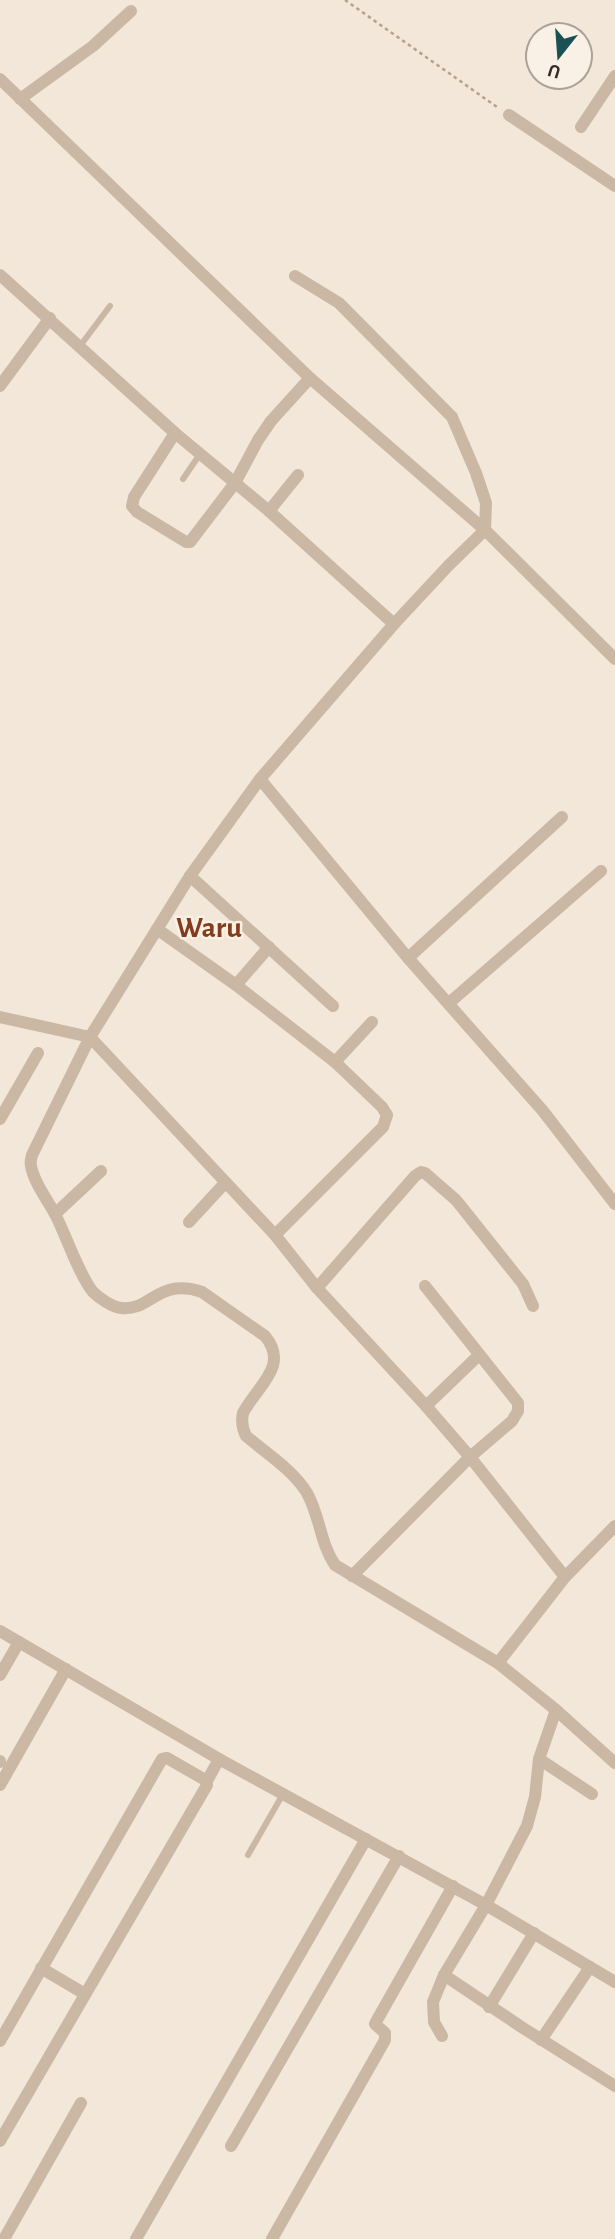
<svg xmlns="http://www.w3.org/2000/svg" width="615" height="2239" viewBox="0 0 615 2239" font-family="'Alegreya Sans',sans-serif">
	<rect width="100%" height="100%" fill="#f2e7d9"/>
	<g fill="none" stroke-linecap="round" stroke-linejoin="round">
		<path stroke="#b5a18f" stroke-width="2.5" stroke-dasharray="3.5 3.5" stroke-linecap="butt" d="M345,0L497,107"/>
		<g stroke="#cab7a4" stroke-width="6">
			<path d="M80,346L110,306"/>
			<path d="M183,479L200,454"/>
			<path d="M248,1855L283,1794"/>
		</g>
		<g stroke="#cab7a4" stroke-width="12">
			<path d="M0,79L310,378L485,530"/>
			<path d="M20,99L93,46L131,11"/>
			<path d="M509,115L615,186"/>
			<path d="M581,127L615,76"/>
			<path d="M0,275L175,433L269,511L394,624L449,565L485,530L615,659"/>
			<path d="M295,276L339,303L452,417L476,473L486,503L485,530"/>
			<path d="M0,386L50,318"/>
			<path d="M175,433L134,497L132,506L137,512L186,542H190L235,483L258,440L271,421L310,378"/>
			<path d="M269,511L298,475"/>
			<path d="M394,624L260,779L190,876L90,1037L32,1155C31,1160 30,1161 31,1166C34,1183 47,1199 55,1214C66,1235 79,1275 93,1292C99,1298 112,1307 121,1308C150,1312 158,1277 202,1292L265,1336C290,1366 257,1386 243,1413C241,1422 242,1428 246,1436C266,1453 293,1470 307,1493C320,1516 320,1543 335,1565L498,1663L556,1710L539,1759L535,1797L527,1826L486,1905L444,1975L433,2002L434,2022L442,2036"/>
			<path d="M260,779L408,958L562,817"/>
			<path d="M190,876L333,1006"/>
			<path d="M157,929L236,985L335,1062L382,1107L387,1115L383,1127L275,1235"/>
			<path d="M408,958L543,1111L615,1204"/>
			<path d="M236,985L269,947"/>
			<path d="M449,1003L601,871"/>
			<path d="M0,1017L90,1037L275,1235L317,1288L426,1406L470,1457L565,1577"/>
			<path d="M335,1062L372,1022"/>
			<path d="M0,1119L38,1053"/>
			<path d="M55,1214L101,1171"/>
			<path d="M189,1222L225,1183"/>
			<path d="M317,1288L415,1176L421,1172L425,1173L456,1200L523,1284L533,1306"/>
			<path d="M426,1406L479,1355"/>
			<path d="M352,1576L470,1457L512,1421L518,1411V1403L425,1286"/>
			<path d="M0,1631L219,1759L486,1905L615,1982"/>
			<path d="M498,1663L565,1577L615,1526"/>
			<path d="M0,1675L19,1642"/>
			<path d="M556,1710L615,1763"/>
			<path d="M539,1759L592,1794"/>
			<path d="M0,1761V1762"/>
			<path d="M0,1785L66,1669"/>
			<path d="M41,1968L85,1994"/>
			<path d="M444,1975L523,2028L615,2086"/>
			<path d="M489,2007L534,1933"/>
			<path d="M541,2040L590,1967"/>
			<path d="M0,2041L162,1759L167,1758L207,1781"/>
			<path d="M0,2141L207,1785V1781L219,1759"/>
			<path d="M231,2146L399,1856"/>
			<path d="M4,2239L81,2103"/>
			<path d="M136,2239L366,1839"/>
			<path d="M272,2239L385,2040V2033L375,2024L377,2020L453,1886"/>
		</g>
	</g>
	<g text-anchor="middle" dominant-baseline="central" stroke-width="5" stroke-linejoin="round" paint-order="stroke">
		<g font-size="30" font-weight="bold" fill="#853c1e" stroke="#f9f1e5">
			<text x="209" y="928">Waru</text>
		</g>
	</g>
	<g transform="translate(559 56) rotate(197)"><circle r="33" fill="#f9f1e5" stroke="#aba299" stroke-width="2"/>
	<path d="M0-5L12 26L0 18L-12 26Z" fill="#1b5057"/>
	<text y="-10" font-size="19" font-weight="bold" text-anchor="middle" fill="#352c26">U</text>
	</g>
</svg>
